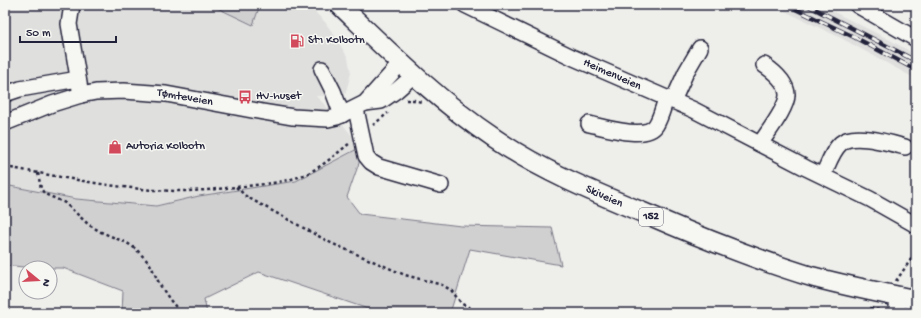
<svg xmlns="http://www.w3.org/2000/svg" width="921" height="318" viewBox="0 0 921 318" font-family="'Gochi Hand',sans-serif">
	<rect width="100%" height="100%" fill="#eeeeeb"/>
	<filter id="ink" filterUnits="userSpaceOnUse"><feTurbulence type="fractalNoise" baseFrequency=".025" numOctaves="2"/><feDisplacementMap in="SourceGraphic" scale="8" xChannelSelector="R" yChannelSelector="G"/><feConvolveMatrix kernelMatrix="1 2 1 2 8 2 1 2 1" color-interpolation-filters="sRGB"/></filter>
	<g filter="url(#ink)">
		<g fill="#dfdfde">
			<path d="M5,5H211L253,25L260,5H308L325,22L334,35L348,58L351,73L345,95L316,96L337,117L361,147L296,181L199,196L155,206L76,199L5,185Z"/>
			<path d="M772,5H821L826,8L890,40L916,55V79L841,38Z"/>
		</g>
		<g fill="#d0d0d1" stroke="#797986">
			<path d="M211,5H260L253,25Z"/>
			<path d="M361,147L359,163L347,197L360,214L461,226L552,228L561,265L470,249L450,313H380L259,272L204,299L207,313H122L123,291L63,268H32L5,265V185L76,199L156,206L199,196L296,181Z"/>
		</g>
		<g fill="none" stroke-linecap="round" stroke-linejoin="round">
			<g stroke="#22223b" stroke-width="18">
				<g id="minor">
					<path d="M72,5L69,24L81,95"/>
					<path d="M465,5L574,58L694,110L806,168L870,199L916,225"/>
					<path d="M857,5L916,39"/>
					<path d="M322,69L333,91L342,115"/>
					<path d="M5,94L20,89L78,79"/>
					<path d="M673,101L686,72L700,48"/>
					<path d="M365,103L381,101L397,90L414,75"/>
					<path d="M356,109L366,156L371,162L379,167L441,185"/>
					<path d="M5,123L52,104L81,95L96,92L124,91L166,94L263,112L293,117L328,119L337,117L365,103L401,63"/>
					<path d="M589,124C604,127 646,141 656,125C661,117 663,107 666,99"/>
					<path d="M760,144C767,133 788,107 787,94C786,82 773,71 764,65"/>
					<path d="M823,175C828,165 832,151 841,143C853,132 890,143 905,147"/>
					<path d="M896,313L899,297"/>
				</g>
			</g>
			<g stroke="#22223b" stroke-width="22">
				<path id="major" d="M340,5C389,52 438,101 495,139C542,171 596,193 649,215C702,238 757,260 813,277C847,286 881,293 916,300"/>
			</g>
			<g stroke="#22223b" stroke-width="2.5" stroke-dasharray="3 3" stroke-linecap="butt">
				<path d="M406,100H414L421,102"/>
				<path d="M373,125L388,113"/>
				<path d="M5,167C64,177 123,191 183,191C204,191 225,188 246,186C266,184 288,182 306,174C322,167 336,154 350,143"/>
				<path d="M38,173L41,189L45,194L65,203L89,225L101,232L127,243L136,249L150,264L160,285L170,300L181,313"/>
				<path d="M236,187L247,197L331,243L405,275L442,285L451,290L462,304L481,313"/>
				<path d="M896,281L916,252"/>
				<path d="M870,308L883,311"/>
			</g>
			<use href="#minor" stroke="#f6f6f2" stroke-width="15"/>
			<use href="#major" stroke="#f6f6f2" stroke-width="19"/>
			<g stroke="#22223b" stroke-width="4.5">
				<g id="rail">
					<path d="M787,5L854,37L916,70"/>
					<path d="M807,5L916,61"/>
				</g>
			</g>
			<use href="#rail" stroke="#f6f6f2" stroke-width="3" stroke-dasharray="9" stroke-linecap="butt"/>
		</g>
	</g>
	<defs>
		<g id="fuel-bare" transform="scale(1.08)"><path d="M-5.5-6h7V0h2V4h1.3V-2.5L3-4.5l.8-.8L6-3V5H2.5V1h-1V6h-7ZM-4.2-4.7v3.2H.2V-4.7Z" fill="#d1495b" stroke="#f6f6f2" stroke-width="2.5" paint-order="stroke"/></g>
		<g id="bus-bare" transform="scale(1.08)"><path d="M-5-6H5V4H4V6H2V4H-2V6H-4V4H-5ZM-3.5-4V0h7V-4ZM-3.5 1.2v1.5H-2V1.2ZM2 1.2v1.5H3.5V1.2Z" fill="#d1495b" stroke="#f6f6f2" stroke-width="2.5" paint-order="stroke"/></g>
		<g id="shop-bare" transform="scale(1.08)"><path d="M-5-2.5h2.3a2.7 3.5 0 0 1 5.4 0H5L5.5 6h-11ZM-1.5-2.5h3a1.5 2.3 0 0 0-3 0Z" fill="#d1495b" stroke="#f6f6f2" stroke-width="2.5" paint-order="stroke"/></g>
	</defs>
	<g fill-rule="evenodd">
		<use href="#fuel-bare" x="297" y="41"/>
		<use href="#bus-bare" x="245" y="97"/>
		<use href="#shop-bare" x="115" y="147"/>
	</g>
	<g text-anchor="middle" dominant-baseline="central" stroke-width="3" stroke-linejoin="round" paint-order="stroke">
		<rect fill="#f6f6f2" stroke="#626272" stroke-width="1" x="639" y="208" width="24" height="18" rx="3"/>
		<g font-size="11" font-weight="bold" fill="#22223b">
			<text x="651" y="217">152</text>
		</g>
		<g font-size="12" fill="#22223b" stroke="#f6f6f2" text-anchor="start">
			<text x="308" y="41">St1 Kolbotn</text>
			<text x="256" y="97">HV-huset</text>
			<text x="126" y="147">Autoria Kolbotn</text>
		</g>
		<g font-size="12" fill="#22223b" stroke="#f6f6f2">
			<text transform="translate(612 75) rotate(24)">Heimenveien</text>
			<text transform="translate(185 98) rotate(10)">Tømteveien</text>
			<text transform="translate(604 197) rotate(24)">Skiveien</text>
		</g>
	</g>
	<rect width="921" height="318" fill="none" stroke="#f6f6f2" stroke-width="20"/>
	<rect x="10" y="10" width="901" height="298" fill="none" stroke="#22223b" stroke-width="1.5" filter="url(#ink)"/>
	<g transform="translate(38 280) rotate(108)"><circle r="19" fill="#f6f6f2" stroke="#a1a1a9"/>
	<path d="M0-3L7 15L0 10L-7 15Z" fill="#d1495b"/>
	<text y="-6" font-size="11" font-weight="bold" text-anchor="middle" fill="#22223b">N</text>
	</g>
	<path d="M20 36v6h96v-6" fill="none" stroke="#22223b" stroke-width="2"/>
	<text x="26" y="36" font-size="12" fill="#22223b" stroke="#f6f6f2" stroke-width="3" paint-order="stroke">50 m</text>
</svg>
